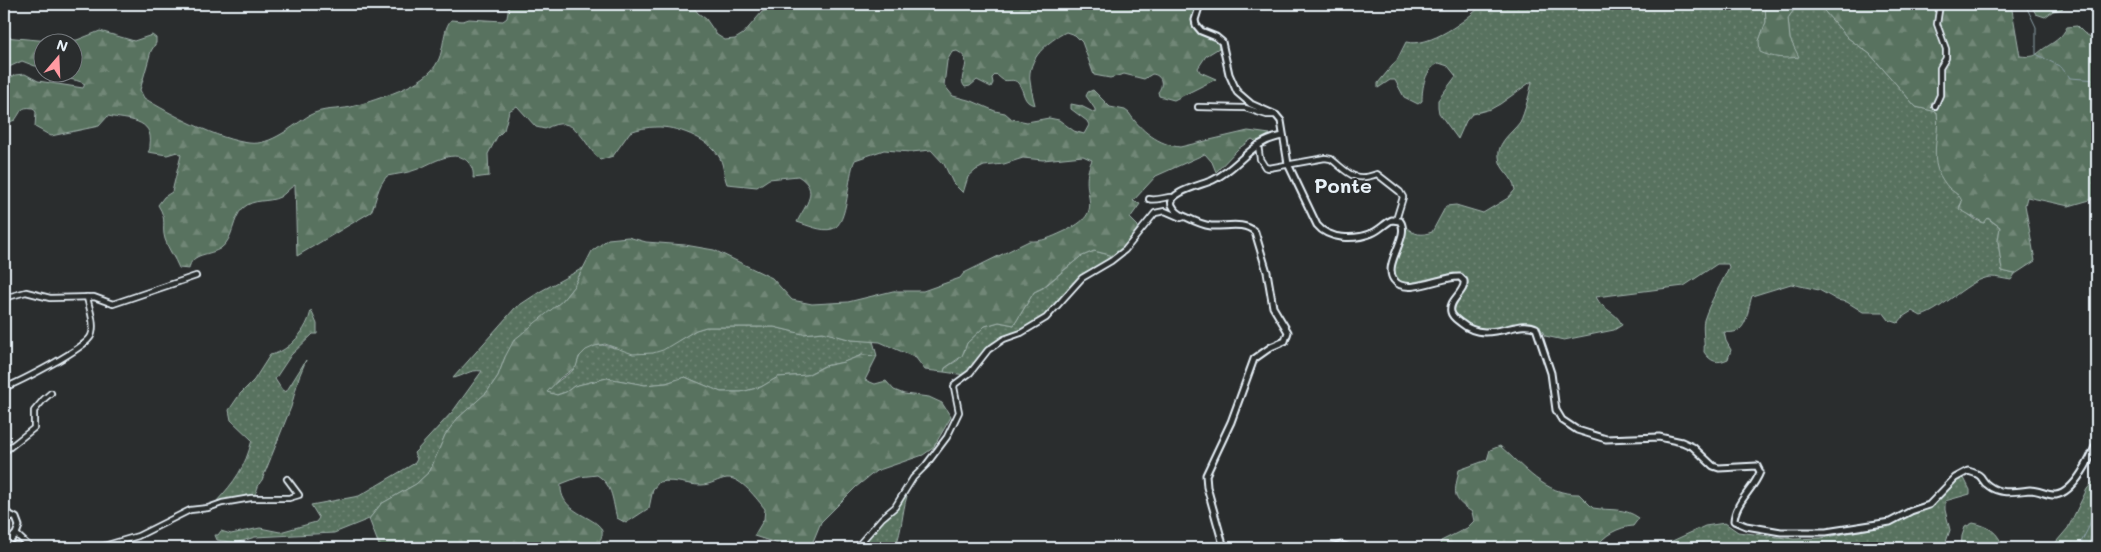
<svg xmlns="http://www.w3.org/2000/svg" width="2101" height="552" viewBox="0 0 2101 552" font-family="Mali,sans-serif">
	<defs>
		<pattern id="grass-dots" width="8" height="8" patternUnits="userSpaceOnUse" patternTransform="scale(1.25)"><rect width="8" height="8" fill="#59725f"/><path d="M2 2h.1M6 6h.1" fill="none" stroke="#718777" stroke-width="1.8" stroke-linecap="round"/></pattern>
		<pattern id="forest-firs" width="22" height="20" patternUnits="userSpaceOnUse" patternTransform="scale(1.25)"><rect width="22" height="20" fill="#59725f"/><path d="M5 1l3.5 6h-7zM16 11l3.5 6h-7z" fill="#718777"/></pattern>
	</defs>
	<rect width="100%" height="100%" fill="#2a2d2e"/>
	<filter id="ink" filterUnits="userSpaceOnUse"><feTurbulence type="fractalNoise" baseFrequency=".02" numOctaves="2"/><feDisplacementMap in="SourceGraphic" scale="10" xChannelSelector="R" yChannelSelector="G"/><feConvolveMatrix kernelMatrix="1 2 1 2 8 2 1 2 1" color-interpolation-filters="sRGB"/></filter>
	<g filter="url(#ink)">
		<g fill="url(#grass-dots)" stroke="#a0b2ac">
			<path d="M1483,4H1765L1766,22L1759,41L1798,57L1790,39L1788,18L1798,4H1818L1848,38L1870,54L1916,107L1937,112L1939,122L1937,140L1949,188L1961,197L1962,202L1959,207L1976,220L1984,223L1987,218L2000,227L1998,241L2002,271L2015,274L2011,280C2004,279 1997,277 1991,277C1970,278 1943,310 1921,316L1912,311L1904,316L1898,323L1889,320L1883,312H1863L1847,302L1837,300L1819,290L1791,284L1752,296C1746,314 1748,336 1724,332L1726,341L1731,350L1728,359C1717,364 1711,362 1704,352C1705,342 1702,328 1704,320C1710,301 1721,285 1729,267L1728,264H1717L1684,286L1596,297C1603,311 1616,311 1622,325L1614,330L1564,340L1545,336L1541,329L1533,323C1507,321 1467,344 1453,308L1467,286V282L1463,276L1454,273L1405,284L1396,279L1394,268L1406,227C1415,235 1421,236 1432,232L1446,206L1456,205L1483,213L1508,198L1515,190C1513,174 1500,172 1499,157C1497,142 1512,133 1520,122C1524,115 1531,89 1532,81L1500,104L1491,109L1472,114L1466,121L1458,139L1439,113L1438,107V100L1456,76L1448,66L1439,63C1425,69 1422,87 1422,101L1418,104L1404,97L1395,80H1390L1378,88V83L1397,60L1406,42C1430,48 1467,20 1483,4Z"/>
			<path d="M1094,251L1114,256L1074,283L1044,316L1019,332L989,345L965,375L944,372L945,368L958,360L964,352L967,343L985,326L999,322L1014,325L1034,292L1043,288L1080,257Z"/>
			<path d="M583,268L574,286L562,301L547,315L531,326L505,357L498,376L487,392L457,419L445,435L430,471L416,484L381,504L369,519L334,533L255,537L236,543L217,540L215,535H218L221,531L231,534L260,528L280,532L316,522L319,518L311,505L359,496L415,463L417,459L414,453L417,450L453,411L482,371C469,369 465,376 453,378L515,308L541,291Z"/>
			<path d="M311,310L317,324V334H313L291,355L275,379L282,390L286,392L306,360L299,377L291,407L262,480C257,485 258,492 253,496L216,502C235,481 245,468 252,440L231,420L229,410L240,394L254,380L270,355C289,352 308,329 311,310Z"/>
			<path d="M706,327H774L803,334L823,332L852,340L873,341L877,356L862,355L844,362L824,366L807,375L778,377L761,387L741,392H721L685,377L666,383L645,385L607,378L574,386L566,392L556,395L547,392C554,382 564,378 573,370C577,366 577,361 580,356C587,344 602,343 614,348L679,340L696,330Z"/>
			<path d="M1963,476L1970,490V494L1945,501V510L1950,530L1944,548H1657L1705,526L1725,523L1738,532L1794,539L1821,538L1876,528L1931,506L1949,487Z"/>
			<path d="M2095,480L2097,481V516L2088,548H2051L2068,528L2087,489Z"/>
			<path d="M905,494L907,496C902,513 902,530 896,545L889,548L878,544L873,548H858Z"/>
			<path d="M1973,523C1988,526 1999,532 2003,548H1961L1962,536L1965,527Z"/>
		</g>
		<g fill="url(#forest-firs)" stroke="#a0b2ac">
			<path d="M509,4H691L698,13L706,19L717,35L725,40L735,39L743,34L762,12L778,5C789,8 796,8 807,4H1197L1192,21L1195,28C1203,36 1219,35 1219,48L1206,56L1198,68L1200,72L1216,79L1174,100L1159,96L1158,92C1164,85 1162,75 1152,74L1144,79L1124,74L1110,78L1094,75L1082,42L1075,35L1066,32C1048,41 1027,59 1030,81C1031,89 1033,97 1035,105C1022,103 1025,91 1018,83C1014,78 1008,82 1003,80C1000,78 998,76 996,74L992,78L993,83L991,87L977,80L970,86L965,87C955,76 977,61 957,51L952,52L947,61L944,85L953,96L972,101L995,111L1005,113L1012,119L1027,122L1049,118L1059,120L1074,131L1084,134L1089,125L1087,121L1071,109V104L1081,106L1095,113V109L1086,96L1088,92L1093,90L1110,107L1125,110L1129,113C1141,131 1159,145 1180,147L1248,131L1270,134L1257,142L1252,139L1238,149L1216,172L1212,162L1205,154L1156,176L1133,201L1140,204L1130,218L1138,226C1135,238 1123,247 1114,256L1094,251L1080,257L1042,288L1034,292L1014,325L999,322L985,326L967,343L962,356L945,368L944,372L925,370L916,358L880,342L852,340L823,332L803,334L774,327H706L696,330L663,350L653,353L633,354L605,344L595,346L586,350L579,357L576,367L560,378L547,392L557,395L566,392L574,386L607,378L645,385L666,383L685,377L721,392H741L761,387L778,377L807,375L825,366L844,362L862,355L877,356L865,380L875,384L886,381L894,390L904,394L929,397L942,403L951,417L933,448L923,455L876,471L856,487L821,522L812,544L776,543L754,536L764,519L765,509C757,499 741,477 727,478C718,479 711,485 701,485C686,485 677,479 659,482L653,489L649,508L626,523L617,518C612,501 614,486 597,475L579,477L561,484C558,523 625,515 594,548H380L369,519L381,504L416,484L430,471L445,435L457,419L487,392L498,376L505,357L514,340L562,301L574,286L592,251L608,239L628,237L646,242L685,245L714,250L772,278L792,300L812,304L848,302L893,291H923L960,278L964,273L1029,241C1042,242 1052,237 1063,232C1112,210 1075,196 1092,160L1083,156L1043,160L1023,158L1004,164L984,166L976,170L968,177L963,193L953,183L944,164L931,150L911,152L884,150L855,160C847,175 849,225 832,229C822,232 807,225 797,222C805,205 821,190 798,176L769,179L757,187L727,184C723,174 724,163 718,155C707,138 676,126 656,127C647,127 638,129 630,132L613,156L600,160C583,144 576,111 545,129L536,127L517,106L509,111L504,130L497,137L488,154L489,176L473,178C474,172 472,167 469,163C456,147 432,163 418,169C408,173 397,174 387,176C377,187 377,199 371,212L297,256L295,185C289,188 285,194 280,197C268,203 254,198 243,208C232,218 234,239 221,248C210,256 191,252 189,269L179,268C175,258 168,249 165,239C161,225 168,221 158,205L164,197L172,192L181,155L177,152L167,155L148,152C150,150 150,147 150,145C154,118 127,120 108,116L99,126L51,136L35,127L36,112L33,108C20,106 22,111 15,120L4,124V81L15,75L25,74L38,81L83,88L85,84C74,77 61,81 52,73L72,72V42H42V66H35L22,61L9,67L4,66V37L61,42L77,40L100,31L134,41L152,35L156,38V43L151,51L140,90L144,98C170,114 219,140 249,143C271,146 292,126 310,115C323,108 337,110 351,107C373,101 414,88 430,72C447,56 440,33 451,20L463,21L469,19L503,21L507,18Z"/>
			<path d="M1765,4H1798L1788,18L1790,39L1799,57C1785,59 1773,58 1760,52L1759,41L1766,22Z"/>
			<path d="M1818,4H2011L2020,56C2039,58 2034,54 2048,46C2057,40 2062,37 2067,27L2077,26L2084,33L2097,41V198L2069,206L2027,197L2025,205L2035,261L2015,274L2002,271L1998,241L2000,227L1988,218L1984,223L1959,209L1962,202C1960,194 1954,193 1949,188C1945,184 1940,176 1938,171C1931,152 1940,131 1937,112L1916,107L1870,54L1848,38Z"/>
			<path d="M2030,4H2064L2062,9L2053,11L2045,17L2036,14Z"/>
			<path d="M1500,446C1524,467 1545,495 1579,494L1593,508C1610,511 1624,507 1639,518L1633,526C1619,527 1603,535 1596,548H1439L1441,541L1467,528L1474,521L1472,512C1450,498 1455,492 1459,470L1487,460L1490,450Z"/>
		</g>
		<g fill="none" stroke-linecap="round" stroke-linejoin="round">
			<g stroke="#8a9ea6" stroke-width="1">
				<path d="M2025,4L2036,27V54L2061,67L2065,72"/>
				<path d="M2068,75L2070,78L2097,80"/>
				<path d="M2078,548L2089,527L2097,498"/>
			</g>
			<g stroke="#e8f1f8" stroke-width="8">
				<g id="minor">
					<path d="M1935,106L1940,95V68L1946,58V49L1937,24L1940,4"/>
					<path d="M1198,107L1245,108L1267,115H1276"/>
					<path d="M1258,145L1260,159L1265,167L1269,168L1325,158L1331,159C1348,172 1353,183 1377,174L1400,192L1403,197L1396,220"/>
					<path d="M1149,199C1157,201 1164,197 1172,197"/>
					<path d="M4,298L26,292L50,298L94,297L113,304L196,276"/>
					<path d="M4,388C19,382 85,349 91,336C96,325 89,308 87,297"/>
					<path d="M4,452L34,428V411L44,399L51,393"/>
					<path d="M16,534L31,548"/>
					<path d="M97,548L138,536L190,510L208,508L222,503L251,498H289L299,495L287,479"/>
					<path d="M856,548L882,518L895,507L913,478L926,465L947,437L959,412L954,387L955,384L970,373L988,350L1004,339L1021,333L1046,318L1082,278L1111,261L1125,250L1155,213L1165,211L1181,218L1184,217"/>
				</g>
			</g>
			<g stroke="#e8f1f8" stroke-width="9">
				<g id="tertiary">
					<path d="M1200,4L1195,20L1196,25L1201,31L1216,37L1222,42L1229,74L1237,92L1251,104L1276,115L1281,121L1288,164L1317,225C1329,240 1355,240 1372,233C1380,230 1385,223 1392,220L1400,221C1411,236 1382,264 1394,280C1406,297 1444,275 1460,277L1464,281C1466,292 1448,300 1451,312C1452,317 1457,320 1461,323C1487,345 1518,318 1536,328L1551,373L1556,410L1562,420L1577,430L1606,439L1659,437L1682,442L1693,447L1713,466L1719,468L1757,466L1760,472C1754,489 1735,502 1734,521L1746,526L1781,532H1826L1890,522L1911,511L1929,505L1955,478L1968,471C1987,476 1978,479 1989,486C2000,495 2018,491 2030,490C2039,490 2048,496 2056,495C2075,492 2091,457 2097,442"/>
					<path d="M2094,4L2097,15"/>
					<path d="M4,512L16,518L19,526L16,534L4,547"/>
					<path d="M1224,548L1207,487L1206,475L1231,422L1254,359L1271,347L1285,341L1288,332L1273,307L1267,272L1255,232C1244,221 1226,227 1211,226C1203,225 1194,221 1186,217C1180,215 1175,212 1172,205C1167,192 1203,185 1213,180C1240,167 1250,141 1283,136"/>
					<path d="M1331,548L1341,545L1350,548"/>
				</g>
			</g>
			<use href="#minor" stroke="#2a2d2e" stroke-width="4.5"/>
			<use href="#tertiary" stroke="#2a2d2e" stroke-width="5"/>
		</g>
	</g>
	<g text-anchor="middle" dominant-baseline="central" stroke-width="4" stroke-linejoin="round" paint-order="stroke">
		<g font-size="20" font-weight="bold" fill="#e8f1f8" stroke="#2a2d2e">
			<text x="1343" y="185">Ponte</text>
		</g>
	</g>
	<rect width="2101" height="552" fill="none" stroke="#2a2d2e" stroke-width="20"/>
	<rect x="10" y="10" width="2081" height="532" fill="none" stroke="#e8f1f8" stroke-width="2" filter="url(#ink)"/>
	<g transform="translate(58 58) rotate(19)"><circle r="24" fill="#2a2d2e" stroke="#767b7f"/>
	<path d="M0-4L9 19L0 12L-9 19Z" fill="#ff9aa2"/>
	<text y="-8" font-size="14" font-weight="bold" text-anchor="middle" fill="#e8f1f8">N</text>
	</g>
</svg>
